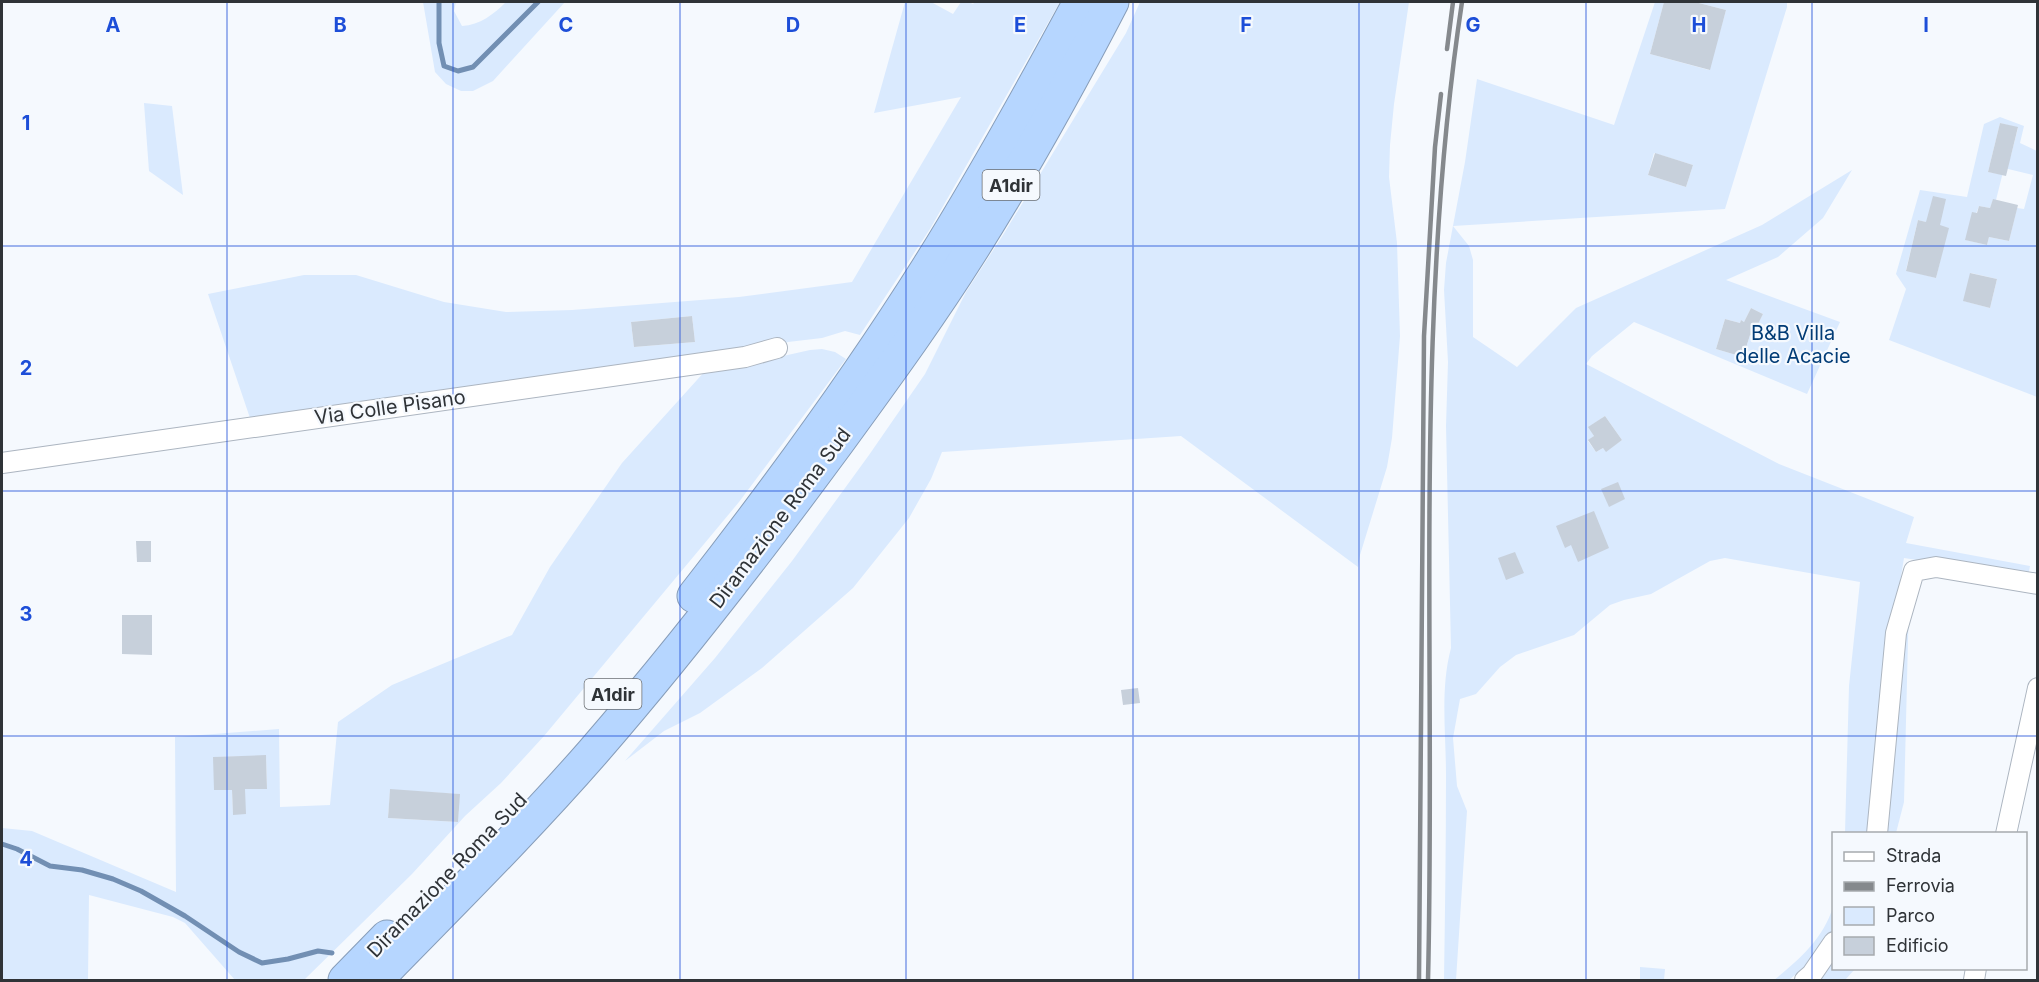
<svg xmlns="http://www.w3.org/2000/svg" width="2039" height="982" viewBox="0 0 2039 982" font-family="Inter,sans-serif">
	<rect width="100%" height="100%" fill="#f5f9fe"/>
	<g fill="#daeafe" fill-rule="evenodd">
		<path d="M423,2H456L454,11L462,26C480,25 494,14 506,2H565L493,81L473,91H461L446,84L435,72Z"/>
		<path d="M905,2H931L953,14L961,2H969L973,4L975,2H1060L930,229L860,335L845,331L822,338L788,342L770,348L438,395L250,418L208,294L304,275H356L444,302L506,312L572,310L739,297L852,282L961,97L874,113ZM692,316L695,342L634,347L631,322Z"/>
		<path d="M1140,2H1409L1394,104L1390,145L1389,177L1397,243L1400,336L1392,438L1387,467L1360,555L1358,567L1181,436L942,452L931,479L909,518L853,588L762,668L700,713L664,731L625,761L715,658L792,561L869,455L925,374L966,292L1003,235L1126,33Z"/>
		<path d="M1655,2H1664L1650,54L1709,70L1726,10L1695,2H1787V7L1725,209L1453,226L1469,246L1473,260V337L1517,367L1576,308L1762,225L1852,170L1823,218L1778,257L1726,280L1840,322L1807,394L1634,322L1592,356L1586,364L1779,464L1914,517L1906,543L2030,566L2028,577L1904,558L1883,688L1872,833H1845L1849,686L1860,582L1725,558L1710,561L1651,594L1624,600L1610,605L1574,635L1516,655L1500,667L1476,694L1460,699L1453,738L1457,786L1467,811L1456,980H1444C1445,912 1446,844 1446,775C1446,733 1440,689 1451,648L1446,426L1448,362L1444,290L1446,263L1465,162L1477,79L1614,125ZM1654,153L1693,165L1686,187L1648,175ZM1751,308L1763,314L1756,327L1763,331L1760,339L1750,335L1743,357L1716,349L1725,319L1740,323L1741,320L1744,322ZM1605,416L1622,440L1606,451L1603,448L1596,452L1588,441L1594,436L1589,427Z"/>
		<path d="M144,103L172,106L183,195L149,171Z"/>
		<path d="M2000,117L2024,126L2020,143L2037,151V397L1889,340L1906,289L1896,274L1920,190L1967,197L1984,124ZM2000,123L2018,128L2011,155L2004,153L1999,174L1988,172ZM2004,168L2033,175L2024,209L2017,208L2009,241L1989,237L1987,245L1966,240L1979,206L1990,208L1993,200H1996ZM1918,220L1948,228L1936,278L1906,270ZM1971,273L1997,279L1990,308L1964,301Z"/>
		<path d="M822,349L835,352L846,359L739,502L544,736L501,783L465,816L412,874L304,980H235L185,923L173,917L89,895L88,980H2V828L32,831L176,892L175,737L279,729L280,807L330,805L338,722L392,685L512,635L550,567L622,463L706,370L743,365L810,350ZM266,756L267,788L245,789V814H233L232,790L214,757ZM390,790L459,794L458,822L388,818Z"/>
		<path d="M1909,600L1904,802L1896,833L1882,834Z"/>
		<path d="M1833,907V931L1816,957L1789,980H1774C1799,960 1823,939 1833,907Z"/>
		<path d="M1833,954L1834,968L1855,969L1845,980H1812Z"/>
		<path d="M1640,967L1665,969L1664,980H1640Z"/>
	</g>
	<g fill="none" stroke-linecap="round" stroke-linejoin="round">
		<g stroke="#728fb3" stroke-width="5">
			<path d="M439,2V43L444,66L458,71L473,67L538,2"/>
			<path d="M2,844L17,849L50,866L82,870L113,879L141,891L185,916L239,952L262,963L288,959L318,951L332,953"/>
		</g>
	</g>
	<g fill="#c7d0db">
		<path d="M1664,2H1695L1726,10L1710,70L1650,54Z"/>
		<path d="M2000,123L2018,127L2006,176L1988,172Z"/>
		<path d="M1655,153L1693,165L1686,187L1648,175Z"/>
		<path d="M1933,196L1946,199L1940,225L1949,228L1936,278L1906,271L1918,220L1926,222Z"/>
		<path d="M1993,199L2018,205L2009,241L1989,237L1987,245L1965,240L1972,212L1977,213L1979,206L1990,208Z"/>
		<path d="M1970,273L1997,279L1990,308L1963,301Z"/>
		<path d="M1751,308L1763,314L1752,336L1750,335L1743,357L1716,349L1725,319L1740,323L1741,320L1744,322Z"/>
		<path d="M692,316L695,342L634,347L631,322Z"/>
		<path d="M1605,416L1622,440L1606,452L1603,448L1596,452L1588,440L1594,436L1588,427Z"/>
		<path d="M1618,482L1625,499L1609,507L1601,489Z"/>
		<path d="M1594,511L1609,548L1578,562L1571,545L1565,548L1556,526Z"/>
		<path d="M136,541H151V562H137Z"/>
		<path d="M1515,552L1524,573L1506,580L1498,558Z"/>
		<path d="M122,615H152V655L122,654Z"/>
		<path d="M1138,688L1140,703L1123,705L1121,690Z"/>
		<path d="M266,755L267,789H245L246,814L233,815L232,790H214L213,757Z"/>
		<path d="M390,789L460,794L458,822L388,818Z"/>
	</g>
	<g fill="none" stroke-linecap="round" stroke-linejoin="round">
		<g stroke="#acb5c0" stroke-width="22">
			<g id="minor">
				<path d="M2,463L745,357L777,348"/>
				<path d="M1877,834L1896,633L1914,571L1936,567L2038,584"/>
				<path d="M2006,834L2038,688"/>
				<path d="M1805,980L1812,974L1834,942"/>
				<path d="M1974,980L1976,968"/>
			</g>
		</g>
		<g stroke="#879db9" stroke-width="35">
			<g id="motorway">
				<path d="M694,596C776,491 858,379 929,266C983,180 1032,91 1080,2"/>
				<path d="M345,980L387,937"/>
				<path d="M376,980C449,905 524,831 593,752C680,652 760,548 838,442C883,380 928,319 969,254C1021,172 1068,87 1112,2"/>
			</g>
		</g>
		<use href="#minor" stroke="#fff" stroke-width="20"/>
		<use href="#motorway" stroke="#b6d6ff" stroke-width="33"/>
		<g stroke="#85898d" stroke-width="4.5">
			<path d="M1447,49L1453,2"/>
			<path d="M1419,980L1424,336L1435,147L1441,94"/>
			<path d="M1428,980C1436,654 1413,325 1462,2"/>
		</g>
	</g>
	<path fill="none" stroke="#1d4ed8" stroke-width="1.5" stroke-opacity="0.55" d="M227,2V980M453,2V980M680,2V980M906,2V980M1133,2V980M1359,2V980M1586,2V980M1812,2V980M2,246H2038M2,491H2038M2,736H2038"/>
	<g text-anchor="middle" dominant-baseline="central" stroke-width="4.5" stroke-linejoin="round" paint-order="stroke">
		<g fill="#f5f9fe" stroke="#6a6e73" stroke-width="1.5">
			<rect x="982.5" y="170" width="57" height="30" rx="4.5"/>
			<rect x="584.5" y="679" width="57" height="30" rx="4.5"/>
		</g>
		<g font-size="18" font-weight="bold" fill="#2f3337">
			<text x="1011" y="185">A1dir</text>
			<text x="613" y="694">A1dir</text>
		</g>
		<g font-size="20" fill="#023c76" stroke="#f5f9fe">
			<text x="1793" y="333">B&amp;B Villa<tspan x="1793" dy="23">delle Acacie</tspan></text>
		</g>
		<g font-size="20" fill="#2f3337" stroke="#f5f9fe">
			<text transform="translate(390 407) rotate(-8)">Via Colle Pisano</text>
			<text transform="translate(780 518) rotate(-53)">Diramazione Roma Sud</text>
			<text transform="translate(447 875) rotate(-46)">Diramazione Roma Sud</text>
		</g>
	</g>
	<g font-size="20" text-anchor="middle" font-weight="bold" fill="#1d4ed8" stroke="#f5f9fe" stroke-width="4.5" stroke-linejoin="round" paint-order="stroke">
		<text x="113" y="32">A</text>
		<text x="340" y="32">B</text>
		<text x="566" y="32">C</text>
		<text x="793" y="32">D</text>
		<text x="1020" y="32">E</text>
		<text x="1246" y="32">F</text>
		<text x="1473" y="32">G</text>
		<text x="1699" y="32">H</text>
		<text x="1926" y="32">I</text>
		<text x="26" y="130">1</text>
		<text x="26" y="375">2</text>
		<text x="26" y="621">3</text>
		<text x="26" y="866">4</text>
	</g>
	<rect width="2039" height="982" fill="none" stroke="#2f3337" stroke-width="6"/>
	<rect x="1832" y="832" width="195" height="138" fill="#f5f9fe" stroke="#a6aaae" stroke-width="1.5"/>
	<rect x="1844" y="852" width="30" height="9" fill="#ffffff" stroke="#a6aaae" stroke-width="1.5"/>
	<text x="1886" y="862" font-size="18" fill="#2f3337">Strada</text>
	<rect x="1844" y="882" width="30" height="9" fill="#85898d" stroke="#a6aaae" stroke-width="1.5"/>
	<text x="1886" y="892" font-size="18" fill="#2f3337">Ferrovia</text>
	<rect x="1844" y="907" width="30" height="18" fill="#daeafe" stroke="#a6aaae" stroke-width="1.5"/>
	<text x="1886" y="922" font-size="18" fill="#2f3337">Parco</text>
	<rect x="1844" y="937" width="30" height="18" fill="#c7d0db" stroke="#a6aaae" stroke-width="1.5"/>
	<text x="1886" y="952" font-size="18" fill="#2f3337">Edificio</text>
</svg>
